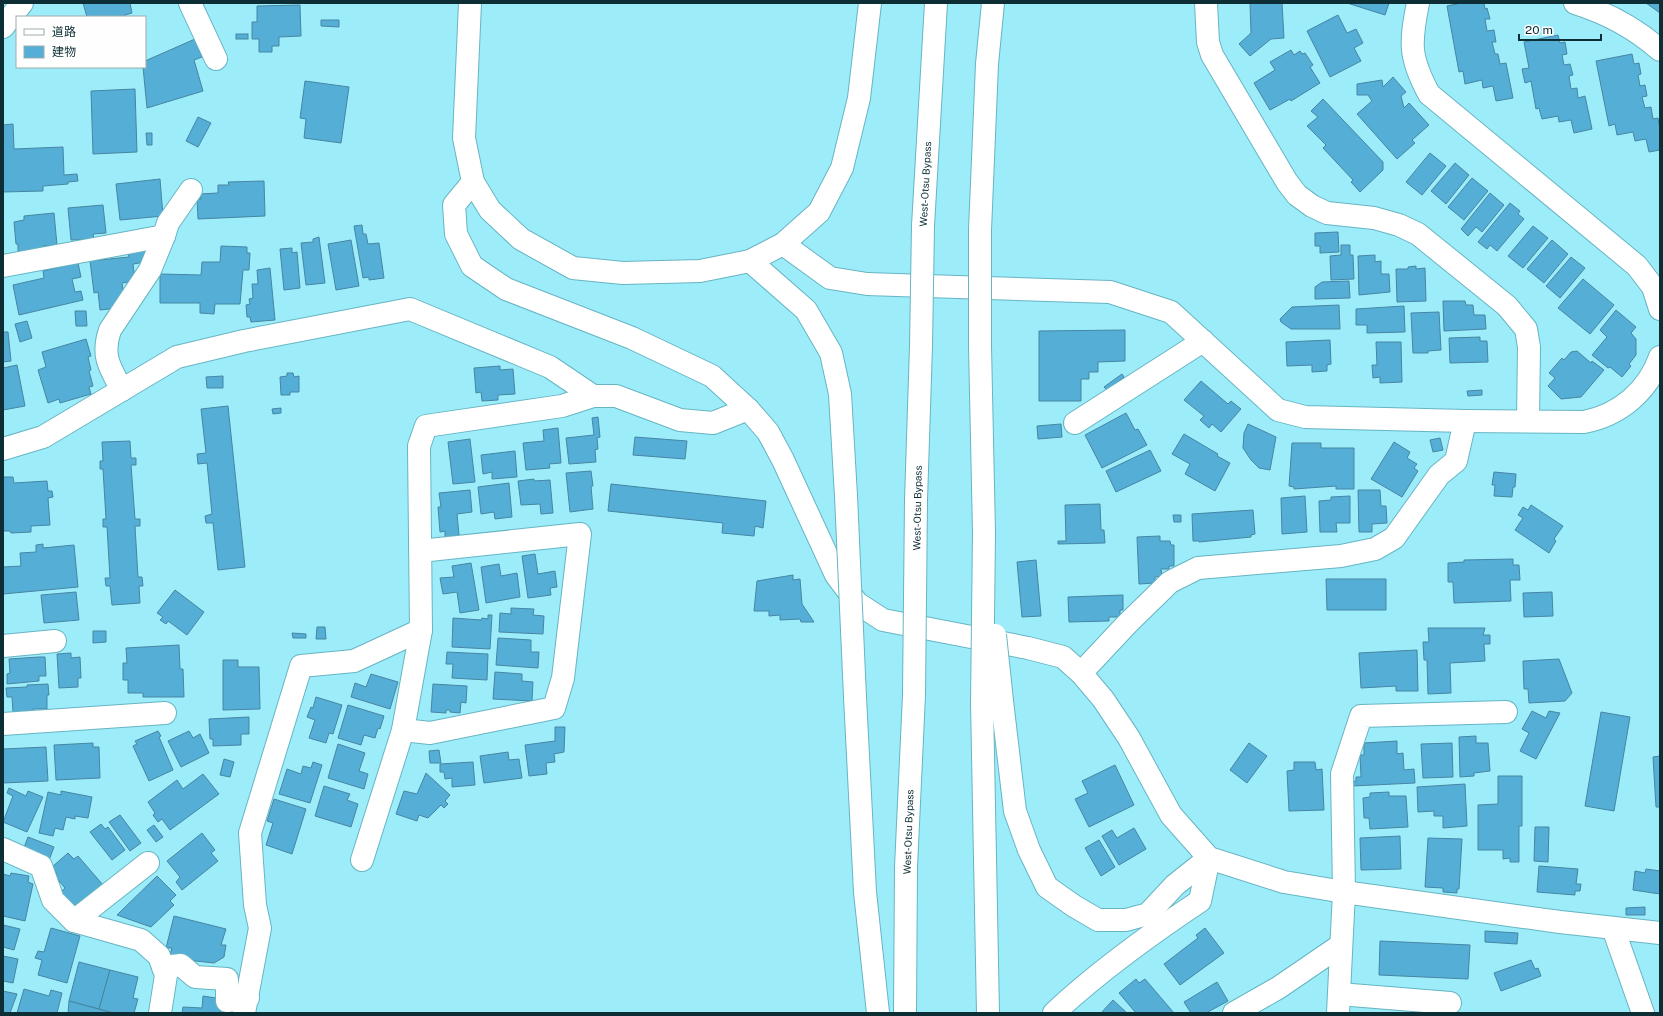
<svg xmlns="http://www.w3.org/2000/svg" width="1663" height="1016" viewBox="0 0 1663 1016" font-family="'Public Sans','Noto Sans JP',sans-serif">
	<rect width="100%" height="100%" fill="#9decfa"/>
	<g fill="#54aed6" stroke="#4686a3">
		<path d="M83,3H130L132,13L125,15V17H87Z"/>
		<path d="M1250,3H1282L1284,38L1271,39L1250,56L1239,44L1251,33Z"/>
		<path d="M1347,3H1389L1385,15Z"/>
		<path d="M1461,3H1484L1485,9L1487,8L1490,19H1485L1487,31L1494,30L1496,42H1492L1495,54H1498L1500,64L1506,63L1513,98L1496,101L1493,86L1483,88L1482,80L1465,84L1463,71L1459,72L1447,6Z"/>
		<path d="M1646,3H1660V13Z"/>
		<path d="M300,5L301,36L279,37V46H272V52H259V39H252V22H257V6Z"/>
		<path d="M1338,15L1347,33L1356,29L1363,43L1354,48L1361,61L1330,77L1307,31Z"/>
		<path d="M321,20H339V27L321,26Z"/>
		<rect x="236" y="34" width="12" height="5"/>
		<path d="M1558,35L1560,43L1565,42L1567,54L1562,55L1564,65L1570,64L1573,75L1569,76L1571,89L1577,88L1578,98L1585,96L1592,129L1574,133L1571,120L1559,122L1558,116L1542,119L1539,108L1536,109L1531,81L1525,83L1522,69L1529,68L1524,42Z"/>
		<path d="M195,39L202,57L194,60L203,91L147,108L143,67H145V61Z"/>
		<path d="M1291,50L1294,55L1300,51L1302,54L1305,53L1313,65L1310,67L1320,83L1291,101L1290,99L1270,110L1254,83L1275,70L1270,62Z"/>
		<path d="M1632,54L1634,64L1639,63L1641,74L1638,75L1640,86L1645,85L1647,96L1642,97L1645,108L1651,107L1653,119L1658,118L1660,129V150L1649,152L1646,139L1635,141L1633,132L1617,135L1615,124L1609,126L1596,61Z"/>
		<path d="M1393,77L1406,92L1401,96L1404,108L1409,103L1429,125L1412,140L1415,143L1397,159L1357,114L1372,101L1368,95H1357V84L1382,80L1383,87Z"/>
		<path d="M305,81L349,87L341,143L304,138L306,119L300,118Z"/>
		<path d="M135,89L137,152L93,154L91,91Z"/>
		<path d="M1323,99L1383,162V170L1360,192L1351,182L1353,180L1323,148L1326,145L1307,126L1318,117L1311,111Z"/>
		<path d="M198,117L211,123L198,147L186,141Z"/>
		<path d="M13,124L14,149L63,147L64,175L77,174L78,181L68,182V184L43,186V191L3,192V125Z"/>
		<path d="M146,133H152V145H147Z"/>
		<path d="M1430,153L1446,166L1422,195L1406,182Z"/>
		<path d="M1455,163L1469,175L1446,204L1431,191Z"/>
		<path d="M1472,178L1488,191L1464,220L1448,207Z"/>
		<path d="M160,179L163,216L120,220L116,184Z"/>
		<path d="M264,181L265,216L198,219L197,199H201L200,194L218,193V185H229L228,182Z"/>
		<path d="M1490,193L1504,205L1482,232L1476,227L1468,236L1461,229Z"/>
		<path d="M1510,203L1520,211L1518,214L1524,219L1497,251L1490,245L1487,249L1478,242Z"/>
		<path d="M103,205L106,233L93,234L94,239L71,240L68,208Z"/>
		<path d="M54,213L57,245L43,246V250L18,253V244H16L14,222L24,220V216Z"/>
		<path d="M362,225L363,234H366L368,244L379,243L384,278L369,280V277L363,278L354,226Z"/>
		<path d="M1533,226L1548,238L1523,268L1508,256Z"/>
		<path d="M1338,232L1339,252L1320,253V246H1315V233Z"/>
		<path d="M319,237L325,283L306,285L301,243L313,242V239Z"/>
		<path d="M351,240L359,286L336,290L328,244Z"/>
		<path d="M1552,240L1568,254L1544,283L1527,269Z"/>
		<path d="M1341,245H1350V255H1353L1354,279L1331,280L1330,256L1341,255Z"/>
		<path d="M221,246L247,247V253H250L249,270H243L240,304H215L214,314L200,313V303H160V274L201,275L202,262H220Z"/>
		<path d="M292,248V253L297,252L300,288L284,290L280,249Z"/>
		<path d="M145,250L146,262L133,264L135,281L122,283L124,297L117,298L118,308L100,310L98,292L94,293L90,261L129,257L128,252Z"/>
		<path d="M1375,255V262L1381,261V274H1389L1390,292L1359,295L1358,256Z"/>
		<path d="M1571,257L1585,268L1560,298L1546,286Z"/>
		<path d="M78,263L81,277L72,279L75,292L81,291L83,300L19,315L13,285L44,278L43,271Z"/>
		<path d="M1416,266V269L1425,268L1426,301L1397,302L1396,269H1408V267Z"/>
		<path d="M270,268L275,320L251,322L250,317H247L246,305L250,304L249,299L253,298L252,284H258L257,270Z"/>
		<path d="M1583,279L1614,305L1590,334L1558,308Z"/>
		<path d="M1349,281L1350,298L1315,299V287L1322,282Z"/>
		<path d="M1443,301H1465L1466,305H1473L1474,315H1485L1486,329L1444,331Z"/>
		<path d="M1339,305L1340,329H1291L1281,322L1280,319L1292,307Z"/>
		<path d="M1404,306L1405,332L1367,333V325H1356V309Z"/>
		<path d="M1616,310L1636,327L1631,333L1636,339V355L1629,364L1631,366L1622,377L1610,367L1608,368L1592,355L1607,337L1600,330Z"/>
		<path d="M75,311H86L87,326H76Z"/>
		<path d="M1439,312L1441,350L1428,351V353H1413L1411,313Z"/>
		<path d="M27,321L32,338L20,342L15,324Z"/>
		<path d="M1125,330V361L1098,362V372H1089V379H1081V401H1039V331Z"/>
		<path d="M3,332H8L11,361L3,362Z"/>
		<path d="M1480,337V341H1487L1488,362L1450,363L1449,338Z"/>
		<path d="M86,339L91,356L88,357L91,370L89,371L93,386L89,387L91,394L60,403L59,399L48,403L38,370L46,367L42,352Z"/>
		<path d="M1330,340L1331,364L1327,365V371L1312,372V365L1287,366L1286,342Z"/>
		<path d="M1376,342H1401L1402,382L1380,383V377L1373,378L1372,365H1377Z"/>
		<path d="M1577,351L1591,363L1592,361L1604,370L1581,397L1561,399L1548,386L1555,378L1549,373L1562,358L1564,360L1571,352Z"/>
		<path d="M17,365L25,406L3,410V368Z"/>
		<path d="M500,366V370L513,369L515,394L498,395V400L482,401L481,392L476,393L474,368Z"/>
		<path d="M287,373H293L294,377L299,376V392H290V395H281L280,377L287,376Z"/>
		<path d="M1122,374L1124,377L1107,390L1104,387Z"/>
		<path d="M223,376V388H207L206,377Z"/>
		<path d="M1201,381L1228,404L1231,401L1241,409L1221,432L1212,424L1209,428L1200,420L1204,416L1184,400Z"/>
		<path d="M1482,390V395L1468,396L1467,391Z"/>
		<path d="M228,406L245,567L218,570L213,523H206L205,516L212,514L207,463L198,464L197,454L206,453L201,409Z"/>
		<path d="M281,408V413L273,414L272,409Z"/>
		<path d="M1126,413L1135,430L1138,429L1147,445L1102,468L1085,435Z"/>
		<path d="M598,417L600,437L597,438L598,449L595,450L596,462L569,464L566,438L594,435L592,418Z"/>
		<path d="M1061,424L1062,437L1038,439L1037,426Z"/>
		<path d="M1248,424L1276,437L1270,470L1259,468L1251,460L1243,448L1244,433Z"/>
		<path d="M558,428L561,463L549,464L550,468L526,470L523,443L544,441L543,430Z"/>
		<path d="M1184,434L1218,454L1217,456L1230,463L1215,491L1185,474L1190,464L1172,454Z"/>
		<path d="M635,437L687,441L685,459L633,455Z"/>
		<path d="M1440,438L1443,450L1433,452L1430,440Z"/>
		<path d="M470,439L475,482L453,484L448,442Z"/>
		<path d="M130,441L131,458H136V465H131L135,519H140V526H135L138,577H142L143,586H139L140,603L112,605L110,586H106L105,578H110L107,527H103V519H106L103,469H100V461H103L102,442Z"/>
		<path d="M1394,442L1410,452L1407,458L1417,464L1414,468L1418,471L1402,497L1371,479Z"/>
		<path d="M1292,443H1321V448H1354V489H1336V486L1294,489V487L1289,486Z"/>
		<path d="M1150,450L1161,471L1116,492L1106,471Z"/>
		<path d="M515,451L517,477L492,479V472L483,474L481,455Z"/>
		<path d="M591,471L593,486H591L593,509L570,512L566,473Z"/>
		<path d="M1494,472L1516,474L1515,487H1513L1512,497L1494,496L1495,485H1492Z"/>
		<path d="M3,477H13L14,483L47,481L48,491H52L53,497L48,498L50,525L31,526V532L11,533L10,531H3Z"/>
		<path d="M534,479V481L550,480L553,513L541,514L540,504L521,505L518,481Z"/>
		<path d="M509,483L512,517L495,519L494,512L481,514L478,487Z"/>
		<path d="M611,484L766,501L763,528L755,526L754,536L722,533L723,523L608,511Z"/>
		<path d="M470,490L472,512L457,514L459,535L445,537V531L440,532L438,507H441L439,493Z"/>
		<path d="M1358,490H1380L1381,506H1386L1387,523L1372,524V532H1359Z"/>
		<path d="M1305,496L1307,532L1282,534L1281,498Z"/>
		<path d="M1350,496V523H1336L1337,532H1320L1319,501L1331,500V497Z"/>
		<path d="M1100,504L1101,530H1104L1105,543L1058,544V541H1066L1065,505Z"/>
		<path d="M1531,505L1563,526L1554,539L1556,541L1549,553L1515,530L1523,518L1518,515L1523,507L1528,510Z"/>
		<path d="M1253,510L1255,534L1251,535V537L1199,542V541H1193L1192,514Z"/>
		<path d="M1173,515H1181V522H1174Z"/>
		<path d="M1160,536V541H1170L1171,545H1174V566H1169V569H1161L1162,576L1155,577V583L1139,584L1137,537Z"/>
		<path d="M43,544V548L74,545L78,587L3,594V567L21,566L20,553L36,552V545Z"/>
		<path d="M535,554L538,574L555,571L557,587L550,588L551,595L528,598L522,556Z"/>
		<path d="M1513,559V565H1519L1520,580H1510L1511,601L1454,603L1453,582H1448V563L1464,562V560Z"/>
		<path d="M1036,560L1041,616L1022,617L1017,562Z"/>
		<path d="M471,563L479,610L460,613L457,592L443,594L440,578L454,577L452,566Z"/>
		<path d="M499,564L501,576L517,573L520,597L486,603L481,567Z"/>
		<path d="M793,575V580L800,579L802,604L814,622H801L800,619L780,620V615L769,616V611H754L757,581Z"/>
		<path d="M1326,579H1386V610H1327Z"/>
		<path d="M175,590L204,612L187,635L168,621L166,624L160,620L163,617L157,613Z"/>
		<path d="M76,592L79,620L44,623L41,595Z"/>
		<path d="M1552,592L1553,616L1524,617L1523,593Z"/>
		<path d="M1123,595V610H1120V617H1109V621L1069,622L1068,597Z"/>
		<path d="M511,608L534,609L533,615L544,616L543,634L499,632L500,613L511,614Z"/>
		<path d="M488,615H492L490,649L452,647L453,618L481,620L482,618L488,619Z"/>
		<path d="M317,627H325L326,639H316Z"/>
		<path d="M1428,628H1485L1483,635H1490V644H1484L1485,661L1450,663L1451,693L1428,694L1427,660H1424L1423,642H1429Z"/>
		<path d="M93,631H106V642L93,643Z"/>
		<path d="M292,633L306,634V638H293Z"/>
		<path d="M498,638L531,640V652H539L538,668L496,665Z"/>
		<path d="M179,645L180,669H183L184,697H143V693H128V680H123V663H127L126,648Z"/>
		<path d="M1417,650L1418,691H1396V686L1361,688L1359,653Z"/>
		<path d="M447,652L488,654L487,680L452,678L453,664H446Z"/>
		<path d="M71,653V658L80,657L81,678H78V687L59,688L57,654Z"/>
		<path d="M39,657H45L46,676H39V681L7,684V674L10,673L9,659Z"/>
		<path d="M1559,659L1572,693L1565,701L1529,703L1528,689H1524L1523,661Z"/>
		<path d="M223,660H238V667H259L260,709L223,710Z"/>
		<path d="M495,672L522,674V681L533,682L532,701L493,699Z"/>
		<path d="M371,674L398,682L390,709L351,697L355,683L366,687Z"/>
		<path d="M48,684L49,695H47V709H33V712H13L12,697H7L6,688L27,687V685Z"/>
		<path d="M433,684L467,686L466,703L461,702L460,713L450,712V710H446V713L431,712Z"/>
		<path d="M316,697L342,705L333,734L329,733L326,743L309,738L315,720L307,717L311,707L313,708Z"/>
		<path d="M348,705L384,716L380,729L378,728L375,738L364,735L361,745L338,738Z"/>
		<path d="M1532,711L1546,718L1549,711L1560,713L1536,759L1520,751L1529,733L1522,729Z"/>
		<path d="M1601,712L1630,717L1614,811L1585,806Z"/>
		<path d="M249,717V734H241V745L213,746V739H210L209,719Z"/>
		<path d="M555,727H565L564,752L554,754L555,762L546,763L547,774L529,776L525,745L555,741Z"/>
		<path d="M158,731L161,736L159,737L173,770L149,781L133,746L137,744L135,741Z"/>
		<path d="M189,731L193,738L200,734L209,753L181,767L168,741Z"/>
		<path d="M1476,736V743H1488L1490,771L1474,773V776L1460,777L1459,737Z"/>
		<path d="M1397,741V754L1403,753L1404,770L1414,769L1415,783L1352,786V782L1356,781V777H1361L1360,755H1364V743Z"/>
		<path d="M93,743V747H99L100,778L56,780L54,745Z"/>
		<path d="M1249,743L1267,756L1247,783L1230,770Z"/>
		<path d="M1452,743L1453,777L1423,778L1421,744Z"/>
		<path d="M338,744L365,753L359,771L368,774L364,789L328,778Z"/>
		<path d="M46,747L48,781L3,783V749Z"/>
		<path d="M439,750L441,763H430L429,751Z"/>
		<path d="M508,752L509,760L519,759L522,778L484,783L480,756Z"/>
		<path d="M1660,756V807H1656L1653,757Z"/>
		<path d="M224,759L234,762L230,777L220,775Z"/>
		<path d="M313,762L322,765L310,803L279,794L287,769L301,774L303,766L311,768Z"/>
		<path d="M473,762L475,785L452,787V778L445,779L444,772H440V764Z"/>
		<path d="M1294,762H1315L1316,770L1322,769L1324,810L1289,811L1287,771L1294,770Z"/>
		<path d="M1115,765L1134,805L1089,827L1075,799L1088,793L1082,781Z"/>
		<path d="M426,773L450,795L445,801L448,804L444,808L441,805L428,818L419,815L417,821L396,814L404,791L417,794Z"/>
		<path d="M203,774L219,794L170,830L162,819L158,822L153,815L155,813L148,802L177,780L183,789Z"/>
		<path d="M1498,776H1522V826H1519V862H1510V858L1503,859V850H1478V805L1498,804Z"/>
		<path d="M1465,784L1467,826L1443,828V816H1434V811L1418,812L1417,787Z"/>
		<path d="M324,786L350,794L347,800L358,804L351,827L315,816Z"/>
		<path d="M9,788L26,796L28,791L43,797L27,832L3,822L13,796L7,793Z"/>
		<path d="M61,791L92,797L88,818L75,816V819L66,817L63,830L55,828L53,836L39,833L48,792L61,795Z"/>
		<path d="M1389,792V796H1406L1408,827L1370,829L1369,818H1364L1363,798L1370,797V793Z"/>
		<path d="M274,799L306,809L292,854L266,845L273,823L267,821Z"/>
		<path d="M120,815L141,843L130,851L109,822Z"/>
		<path d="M101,824L105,829L108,827L125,850L112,860L90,832Z"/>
		<path d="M154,825L163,837L156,842L147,830Z"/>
		<path d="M1535,827H1549L1548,862L1534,861Z"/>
		<path d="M1134,828L1146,849L1119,865L1102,836L1112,830L1117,838Z"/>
		<path d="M202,833L215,850L211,853L218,861L182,890L176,882L180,877L167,861Z"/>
		<path d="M1400,836L1401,869L1361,870L1360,838Z"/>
		<path d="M28,837L54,847L49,860L23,850Z"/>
		<path d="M1428,838L1462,839L1459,889H1457V893L1443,892V888L1425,887Z"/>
		<path d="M1099,840L1115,867L1101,876L1085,848Z"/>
		<path d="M68,853L74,859L78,856L103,885L76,909L61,892L65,888L55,876L57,874L52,867Z"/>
		<path d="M1539,866L1578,869L1576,884H1581L1580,891H1575V895L1537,892Z"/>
		<path d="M1646,869L1660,871V894L1633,890L1635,871L1645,873Z"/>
		<path d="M11,873L29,876L28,882L33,884L25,921L3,916V874L10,876Z"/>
		<path d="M157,876L176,895L170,901L174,905L151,927L117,915Z"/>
		<path d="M1645,907V915H1626V908Z"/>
		<path d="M174,916L226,929L221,945H226L224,957L214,963L169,958L172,948H166Z"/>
		<path d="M3,925L20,929L14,950L3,947Z"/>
		<path d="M51,928L80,936L67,983L38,975L42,960L35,958L38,951L44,952Z"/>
		<path d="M1205,928L1224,953L1180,985L1164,964L1198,938L1196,935Z"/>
		<path d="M1485,931L1518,933L1517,944L1485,942Z"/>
		<path d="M1380,941L1470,945L1468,979L1379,975Z"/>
		<path d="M3,956L18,959L13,983L3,981Z"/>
		<path d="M1531,960L1535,969L1538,968L1541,976L1501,991L1494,973Z"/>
		<path d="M79,962L110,970L99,1009L69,1001Z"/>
		<path d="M110,970L138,977L133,998L138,999L134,1013H113L99,1009Z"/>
		<path d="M1136,979L1139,983L1145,979L1174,1013H1136L1119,993Z"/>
		<path d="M1217,982L1228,1001L1206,1013H1191L1184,1002Z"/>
		<path d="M24,989L49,996L51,990L62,993L57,1013H17Z"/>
		<path d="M3,991L17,994L10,1013H3Z"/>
		<path d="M203,996L222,999L220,1013H182L183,1007L202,1008Z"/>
		<path d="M1113,1000L1127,1013H1101Z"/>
		<path d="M69,1001L113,1013H68Z"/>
	</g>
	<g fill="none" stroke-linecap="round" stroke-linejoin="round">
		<g stroke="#67b5c3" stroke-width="24">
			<g id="minor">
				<path d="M190,3L216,59"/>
				<path d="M470,3L464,138L473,182L490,210L521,239L573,268L623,273L700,271L750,261L783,244L819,212L842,168L859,98L870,3"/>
				<path d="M1206,3L1208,42L1212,55L1287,182L1297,195L1312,206L1327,213L1374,218L1399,225L1418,234L1507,306L1526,329L1529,347L1528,421"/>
				<path d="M1418,3C1410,43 1409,57 1429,94L1637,266L1653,287L1660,309"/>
				<path d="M1575,3C1607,13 1635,28 1660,50"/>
				<path d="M3,27L22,3"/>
				<path d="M473,182L454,205L456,234L472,266L506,289L632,338L712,376L748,409L768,432L783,460L836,575L857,603L883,620L1028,648L1063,657L1081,673L1103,699L1129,738L1171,815L1209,858L1284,882L1344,892L1560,922L1660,933"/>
				<path d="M783,244L830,278L867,284L1110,292L1171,312L1278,410L1305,417L1465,421L1584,422C1620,415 1648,391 1660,357"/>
				<path d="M3,266L164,236"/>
				<path d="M122,390C110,368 101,356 110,330L150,270L164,236L168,223L191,190"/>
				<path d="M1075,423L1203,341"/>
				<path d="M3,449L43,437L177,357L244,341L410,309L550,367L593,396"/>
				<path d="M3,646L55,641"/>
				<path d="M1081,673L1127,624L1170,582L1198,568L1341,556L1375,549L1394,538L1439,475L1456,461L1465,421"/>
				<path d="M3,724L165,713"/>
				<path d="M403,730L430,733L554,708L563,678L580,534L420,551"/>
				<path d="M3,849L41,866L53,900L74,921L141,940L159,956L166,975L160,1013"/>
				<path d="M362,860L403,730L421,630"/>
				<path d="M74,921L148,863"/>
				<path d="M1613,928L1643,1013"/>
				<path d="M163,967L181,965L195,977L227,979V1001L248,998"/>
				<path d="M1339,994L1450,1003"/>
				<path d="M244,1013L260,928L255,905L250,833L301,666L354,661L421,630L419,446L426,426L562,406L593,396H616L680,420L713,423L748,409"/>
				<path d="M1234,1013L1278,988L1341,945"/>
				<path d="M1338,1013L1344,892L1342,774L1361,716L1506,712"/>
			</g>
		</g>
		<g stroke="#67b5c3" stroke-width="24">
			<g id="highway">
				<path d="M923,226L936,3"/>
				<path d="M980,230L987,64L993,3"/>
				<path d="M750,261L806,310L831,353L840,394L846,496"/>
				<path d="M980,346L984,533"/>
				<path d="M916,500L921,346"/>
				<path d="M855,697L865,892L878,1013"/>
				<path d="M1002,701L1015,811L1029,850L1047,887L1074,906L1098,920H1126L1148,914L1175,885L1209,858"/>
				<path d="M982,703L988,1013"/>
				<path d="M905,1013L906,867L914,695"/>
				<path d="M1054,1013C1099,971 1149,935 1200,901L1209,858"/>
			</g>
		</g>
		<use href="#minor" stroke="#fff" stroke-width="22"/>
		<use href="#highway" stroke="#fff" stroke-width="22"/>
		<g stroke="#67b5c3" stroke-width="24" stroke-linecap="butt">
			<g id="highway-bridge">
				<path d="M980,230V346"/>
				<path d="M921,346L923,226"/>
				<path d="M846,496L855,697"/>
				<path d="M995,635L1002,701"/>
				<path d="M914,695L916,500"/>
				<path d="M982,703L984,533"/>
			</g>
		</g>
		<use href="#highway-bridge" stroke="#fff" stroke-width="22"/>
	</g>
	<g text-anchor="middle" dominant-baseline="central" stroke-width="3.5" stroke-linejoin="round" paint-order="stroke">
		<g font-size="10" fill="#0c2e34" stroke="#fefefe">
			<text transform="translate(925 184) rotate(-87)">West-Otsu Bypass</text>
			<text transform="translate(917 508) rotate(-89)">West-Otsu Bypass</text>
			<text transform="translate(908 832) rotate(-88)">West-Otsu Bypass</text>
		</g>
	</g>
	<rect width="1663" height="1016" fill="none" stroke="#0c2e34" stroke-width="8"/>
	<rect x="16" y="16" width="130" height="52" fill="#fefefe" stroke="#9dabad"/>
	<rect x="24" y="29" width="20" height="6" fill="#ffffff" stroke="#9dabad"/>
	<text x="52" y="36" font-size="12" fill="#0c2e34">道路</text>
	<rect x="24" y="46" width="20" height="12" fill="#54aed6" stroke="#9dabad"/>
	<text x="52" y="56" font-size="12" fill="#0c2e34">建物</text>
	<path d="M1519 34v6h82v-6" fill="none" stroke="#0c2e34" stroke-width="2"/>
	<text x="1525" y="34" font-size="12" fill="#0c2e34" stroke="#fefefe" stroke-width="3" paint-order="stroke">20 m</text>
</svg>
